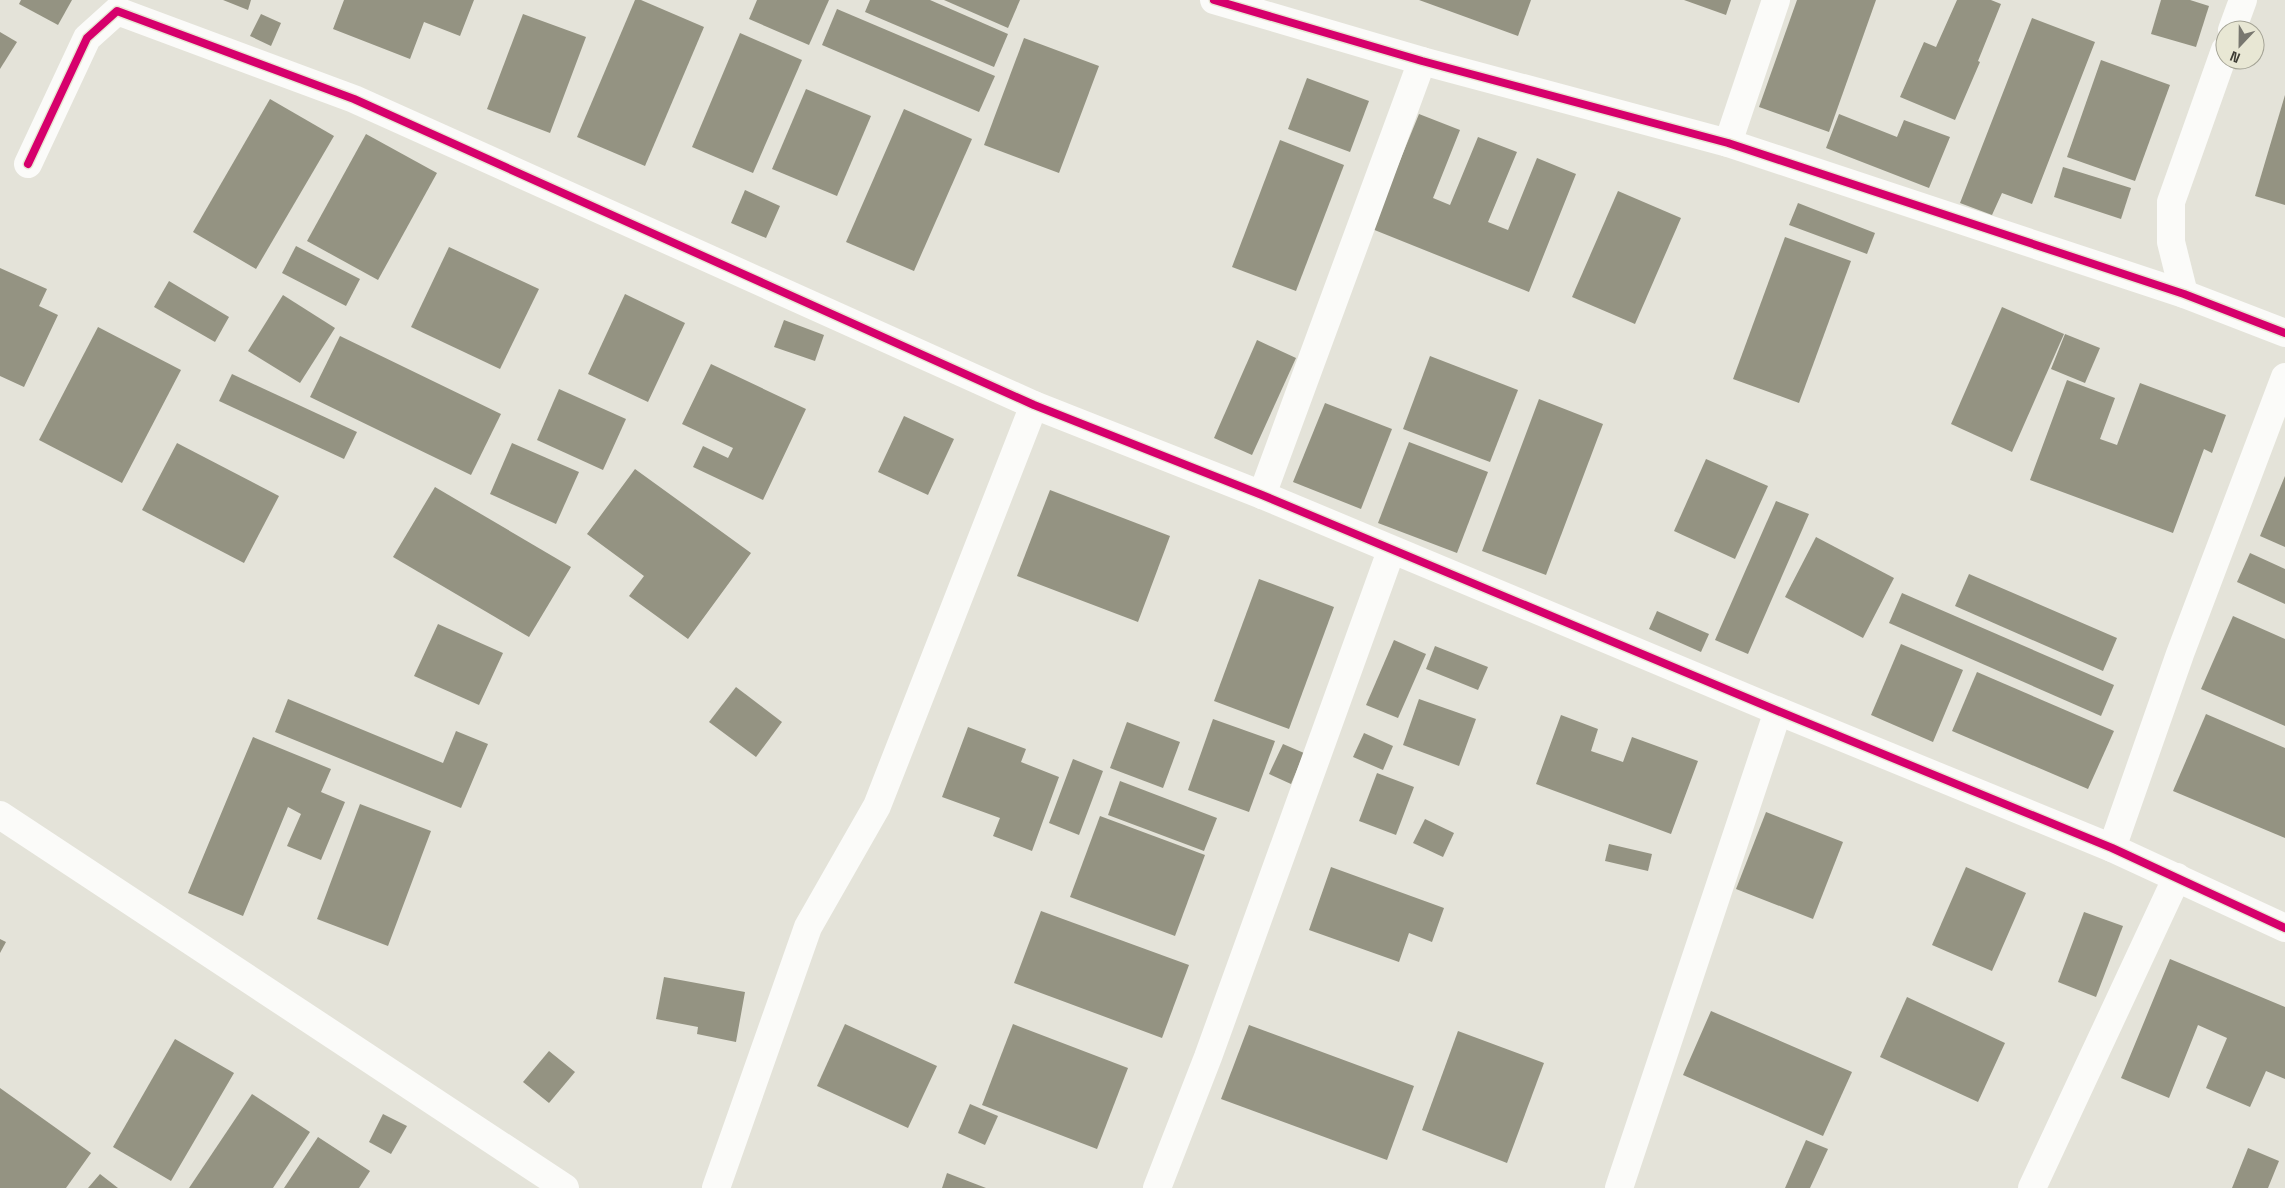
<svg xmlns="http://www.w3.org/2000/svg" width="2285" height="1188" viewBox="0 0 2285 1188" font-family="'Space Grotesk',sans-serif">
	<rect width="100%" height="100%" fill="#e4e3d9"/>
	<g fill="#949382">
		<path d="M21,0H72L58,25L19,4Z"/>
		<path d="M223,0H251L248,10Z"/>
		<path d="M344,0H474L460,36L424,22L410,59L333,29Z"/>
		<path d="M635,0H641L704,27L645,166L577,137Z"/>
		<path d="M757,0H829L809,45L749,19Z"/>
		<path d="M870,0H930L1008,34L994,67L865,12Z"/>
		<path d="M944,0H1020L1008,28Z"/>
		<path d="M1419,0H1531L1518,36Z"/>
		<path d="M1684,0H1731L1726,15Z"/>
		<path d="M1797,0H1876L1829,132L1759,107Z"/>
		<path d="M1957,0H1991L2001,4L1978,61L1980,62L1955,120L1900,97L1924,42L1936,47Z"/>
		<path d="M2161,0H2190L2209,6L2196,47L2151,34Z"/>
		<path d="M837,9L995,76L979,112L822,45Z"/>
		<path d="M261,14L281,23L271,46L250,36Z"/>
		<path d="M523,14L586,37L550,133L487,109Z"/>
		<path d="M2032,18L2095,42L2032,204L2002,193L1992,215L1960,203Z"/>
		<path d="M0,32L17,42L0,69Z"/>
		<path d="M740,33L802,60L753,173L692,147Z"/>
		<path d="M1024,38L1099,66L1059,173L984,145Z"/>
		<path d="M2101,60L2170,85L2135,181L2067,157Z"/>
		<path d="M1307,78L1369,101L1350,152L1288,129Z"/>
		<path d="M806,89L871,116L837,196L772,169Z"/>
		<path d="M2285,95V205L2255,196Z"/>
		<path d="M270,99L334,136L256,269L193,232Z"/>
		<path d="M904,109L972,139L914,271L846,242Z"/>
		<path d="M1419,114L1460,130L1433,198L1450,205L1478,137L1517,152L1488,222L1508,230L1537,158L1576,174L1529,292L1372,229Z"/>
		<path d="M1839,114L1897,137L1904,120L1950,137L1929,188L1826,148Z"/>
		<path d="M366,134L437,173L378,280L307,241Z"/>
		<path d="M1280,140L1344,165L1296,291L1232,267Z"/>
		<path d="M2063,167L2131,188L2121,219L2054,197Z"/>
		<path d="M745,190L780,206L766,238L731,223Z"/>
		<path d="M1618,191L1681,218L1635,324L1572,297Z"/>
		<path d="M1798,203L1875,233L1867,254L1789,225Z"/>
		<path d="M1785,237L1851,261L1799,403L1733,379Z"/>
		<path d="M296,246L360,279L346,306L282,273Z"/>
		<path d="M449,247L539,289L500,369L411,327Z"/>
		<path d="M0,268L47,289L39,306L58,315L24,387L0,376Z"/>
		<path d="M169,281L229,317L215,342L154,307Z"/>
		<path d="M625,294L685,323L648,402L588,374Z"/>
		<path d="M283,295L335,328L300,383L248,351Z"/>
		<path d="M2002,307L2064,334L2012,452L1951,424Z"/>
		<path d="M784,320L824,335L815,361L774,347Z"/>
		<path d="M98,327L181,370L122,483L39,440Z"/>
		<path d="M2065,334L2100,348L2085,383L2051,369Z"/>
		<path d="M340,336L501,414L471,475L310,397Z"/>
		<path d="M1257,340L1296,358L1252,455L1214,438Z"/>
		<path d="M1430,356L1518,390L1490,462L1403,429Z"/>
		<path d="M711,364L806,409L763,500L693,467L703,446L728,458L733,448L682,424Z"/>
		<path d="M232,374L357,432L344,459L219,401Z"/>
		<path d="M2067,380L2115,398L2100,439L2117,445L2140,383L2226,415L2212,453L2204,449L2173,533L2030,480Z"/>
		<path d="M559,389L626,419L603,470L537,440Z"/>
		<path d="M1539,399L1603,424L1546,575L1482,551Z"/>
		<path d="M1325,403L1392,429L1361,509L1293,482Z"/>
		<path d="M904,416L954,439L928,495L878,472Z"/>
		<path d="M1409,442L1488,472L1457,553L1378,523Z"/>
		<path d="M177,443L279,496L244,563L142,510Z"/>
		<path d="M512,443L579,472L556,524L490,494Z"/>
		<path d="M1706,459L1768,486L1735,559L1674,531Z"/>
		<path d="M635,469L751,553L688,639L629,596L644,576L587,534Z"/>
		<path d="M2285,476V547L2260,536Z"/>
		<path d="M435,487L571,567L529,637L393,557Z"/>
		<path d="M1050,490L1170,536L1138,622L1017,576Z"/>
		<path d="M1776,501L1809,514L1748,654L1715,640Z"/>
		<path d="M1816,537L1894,578L1863,638L1785,597Z"/>
		<path d="M2250,553L2285,569V604L2237,582Z"/>
		<path d="M1969,574L2117,638L2103,671L1955,606Z"/>
		<path d="M1259,579L1334,607L1289,729L1214,701Z"/>
		<path d="M1902,593L2114,685L2101,716L1889,623Z"/>
		<path d="M1657,611L1709,634L1701,652L1649,629Z"/>
		<path d="M2233,616L2285,639V726L2201,689Z"/>
		<path d="M438,624L503,653L479,705L414,676Z"/>
		<path d="M1394,640L1426,654L1398,718L1366,705Z"/>
		<path d="M1901,644L1963,670L1933,742L1871,715Z"/>
		<path d="M1435,646L1488,667L1478,690L1426,669Z"/>
		<path d="M1977,672L2114,731L2088,789L1952,731Z"/>
		<path d="M736,687L782,722L756,757L709,722Z"/>
		<path d="M288,699L443,763L456,731L488,744L461,808L275,732Z"/>
		<path d="M1419,699L1476,719L1459,766L1403,745Z"/>
		<path d="M2206,714L2285,748V838L2173,791Z"/>
		<path d="M1561,715L1598,729L1591,751L1623,762L1632,737L1698,761L1671,834L1536,784Z"/>
		<path d="M1213,719L1275,741L1249,812L1188,790Z"/>
		<path d="M1127,722L1180,742L1163,788L1110,768Z"/>
		<path d="M968,727L1026,749L1021,762L1059,777L1032,851L993,836L1000,818L942,797Z"/>
		<path d="M1364,733L1393,746L1383,770L1353,757Z"/>
		<path d="M253,737L331,769L321,792L345,802L321,860L287,846L301,814L288,807L243,916L188,893Z"/>
		<path d="M1283,744L1304,753L1291,784L1269,774Z"/>
		<path d="M1073,759L1103,771L1079,835L1049,823Z"/>
		<path d="M1377,773L1414,787L1396,835L1359,821Z"/>
		<path d="M1120,781L1217,818L1204,851L1108,815Z"/>
		<path d="M360,804L431,831L388,946L317,919Z"/>
		<path d="M1766,812L1843,842L1813,919L1736,889Z"/>
		<path d="M1100,816L1205,855L1175,936L1070,897Z"/>
		<path d="M1425,819L1454,833L1443,857L1413,843Z"/>
		<path d="M1609,844L1652,854L1648,871L1605,861Z"/>
		<path d="M1331,867L1444,908L1432,942L1409,933L1399,962L1309,930Z"/>
		<path d="M1966,867L2026,893L1992,971L1932,945Z"/>
		<path d="M1041,911L1189,965L1162,1038L1014,983Z"/>
		<path d="M2084,912L2123,926L2096,997L2058,982Z"/>
		<path d="M0,939L6,942L0,953Z"/>
		<path d="M2170,959L2285,1007V1079L2266,1071L2250,1107L2206,1088L2227,1038L2198,1025L2169,1098L2121,1078Z"/>
		<path d="M664,977L745,992L736,1042L697,1034L698,1027L656,1019Z"/>
		<path d="M1907,997L2005,1043L1978,1102L1880,1057Z"/>
		<path d="M1711,1011L1852,1072L1823,1136L1683,1075Z"/>
		<path d="M845,1024L937,1066L908,1128L817,1086Z"/>
		<path d="M1013,1024L1128,1068L1097,1149L982,1105Z"/>
		<path d="M1249,1025L1414,1086L1387,1160L1221,1099Z"/>
		<path d="M1458,1031L1544,1063L1507,1163L1422,1130Z"/>
		<path d="M175,1039L234,1073L171,1181L113,1147Z"/>
		<path d="M549,1051L575,1072L549,1103L523,1082Z"/>
		<path d="M0,1088L91,1153L66,1188H0Z"/>
		<path d="M252,1094L310,1132L273,1188H189Z"/>
		<path d="M970,1104L998,1116L985,1145L958,1133Z"/>
		<path d="M383,1114L407,1126L391,1154L369,1142Z"/>
		<path d="M318,1137L370,1171L359,1188H284Z"/>
		<path d="M1806,1140L1828,1149L1810,1188H1785Z"/>
		<path d="M2248,1148L2279,1161L2268,1188H2232Z"/>
		<path d="M947,1173L986,1188H942Z"/>
		<path d="M100,1174L118,1188H88Z"/>
	</g>
	<g fill="none" stroke-linecap="round" stroke-linejoin="round">
		<g stroke="#fbfbf9" stroke-width="28">
			<path d="M1214,0L1422,61L1728,143L2184,294L2285,333"/>
			<path d="M2232,30L2243,0"/>
			<path d="M1728,143L1776,0"/>
			<path d="M28,164L87,38L117,11L354,99L1034,405L1262,495L1778,711L2112,848L2285,928"/>
			<path d="M2184,294L2171,242V202L2225,50"/>
			<path d="M1262,495L1422,61"/>
			<path d="M0,815L565,1188"/>
			<path d="M2112,848L2180,654L2285,377"/>
			<path d="M716,1188L808,927L877,806L1034,405"/>
			<path d="M1157,1188L1208,1057L1391,551"/>
			<path d="M1619,1188L1778,711"/>
			<path d="M2032,1188L2177,877"/>
		</g>
		<g stroke="#e8e7d4" stroke-width="11">
			<g id="cycleway">
				<path d="M1214,0L1422,61L1728,143L2184,294L2285,333"/>
				<path d="M28,164L87,38L117,11L354,99L1034,405L1262,495L1778,711L2112,848L2285,928"/>
			</g>
		</g>
		<use href="#cycleway" stroke="#d6006c" stroke-width="8"/>
	</g>
	<g transform="translate(2240 45) rotate(202)"><circle r="24" fill="#e8e7d4" stroke="#a4a395"/>
	<path d="M0-4L9 19L0 12L-9 19Z" fill="#78776f"/>
	<text y="-8" font-size="14" font-weight="bold" text-anchor="middle" fill="#3e3d36">N</text>
	</g>
</svg>
